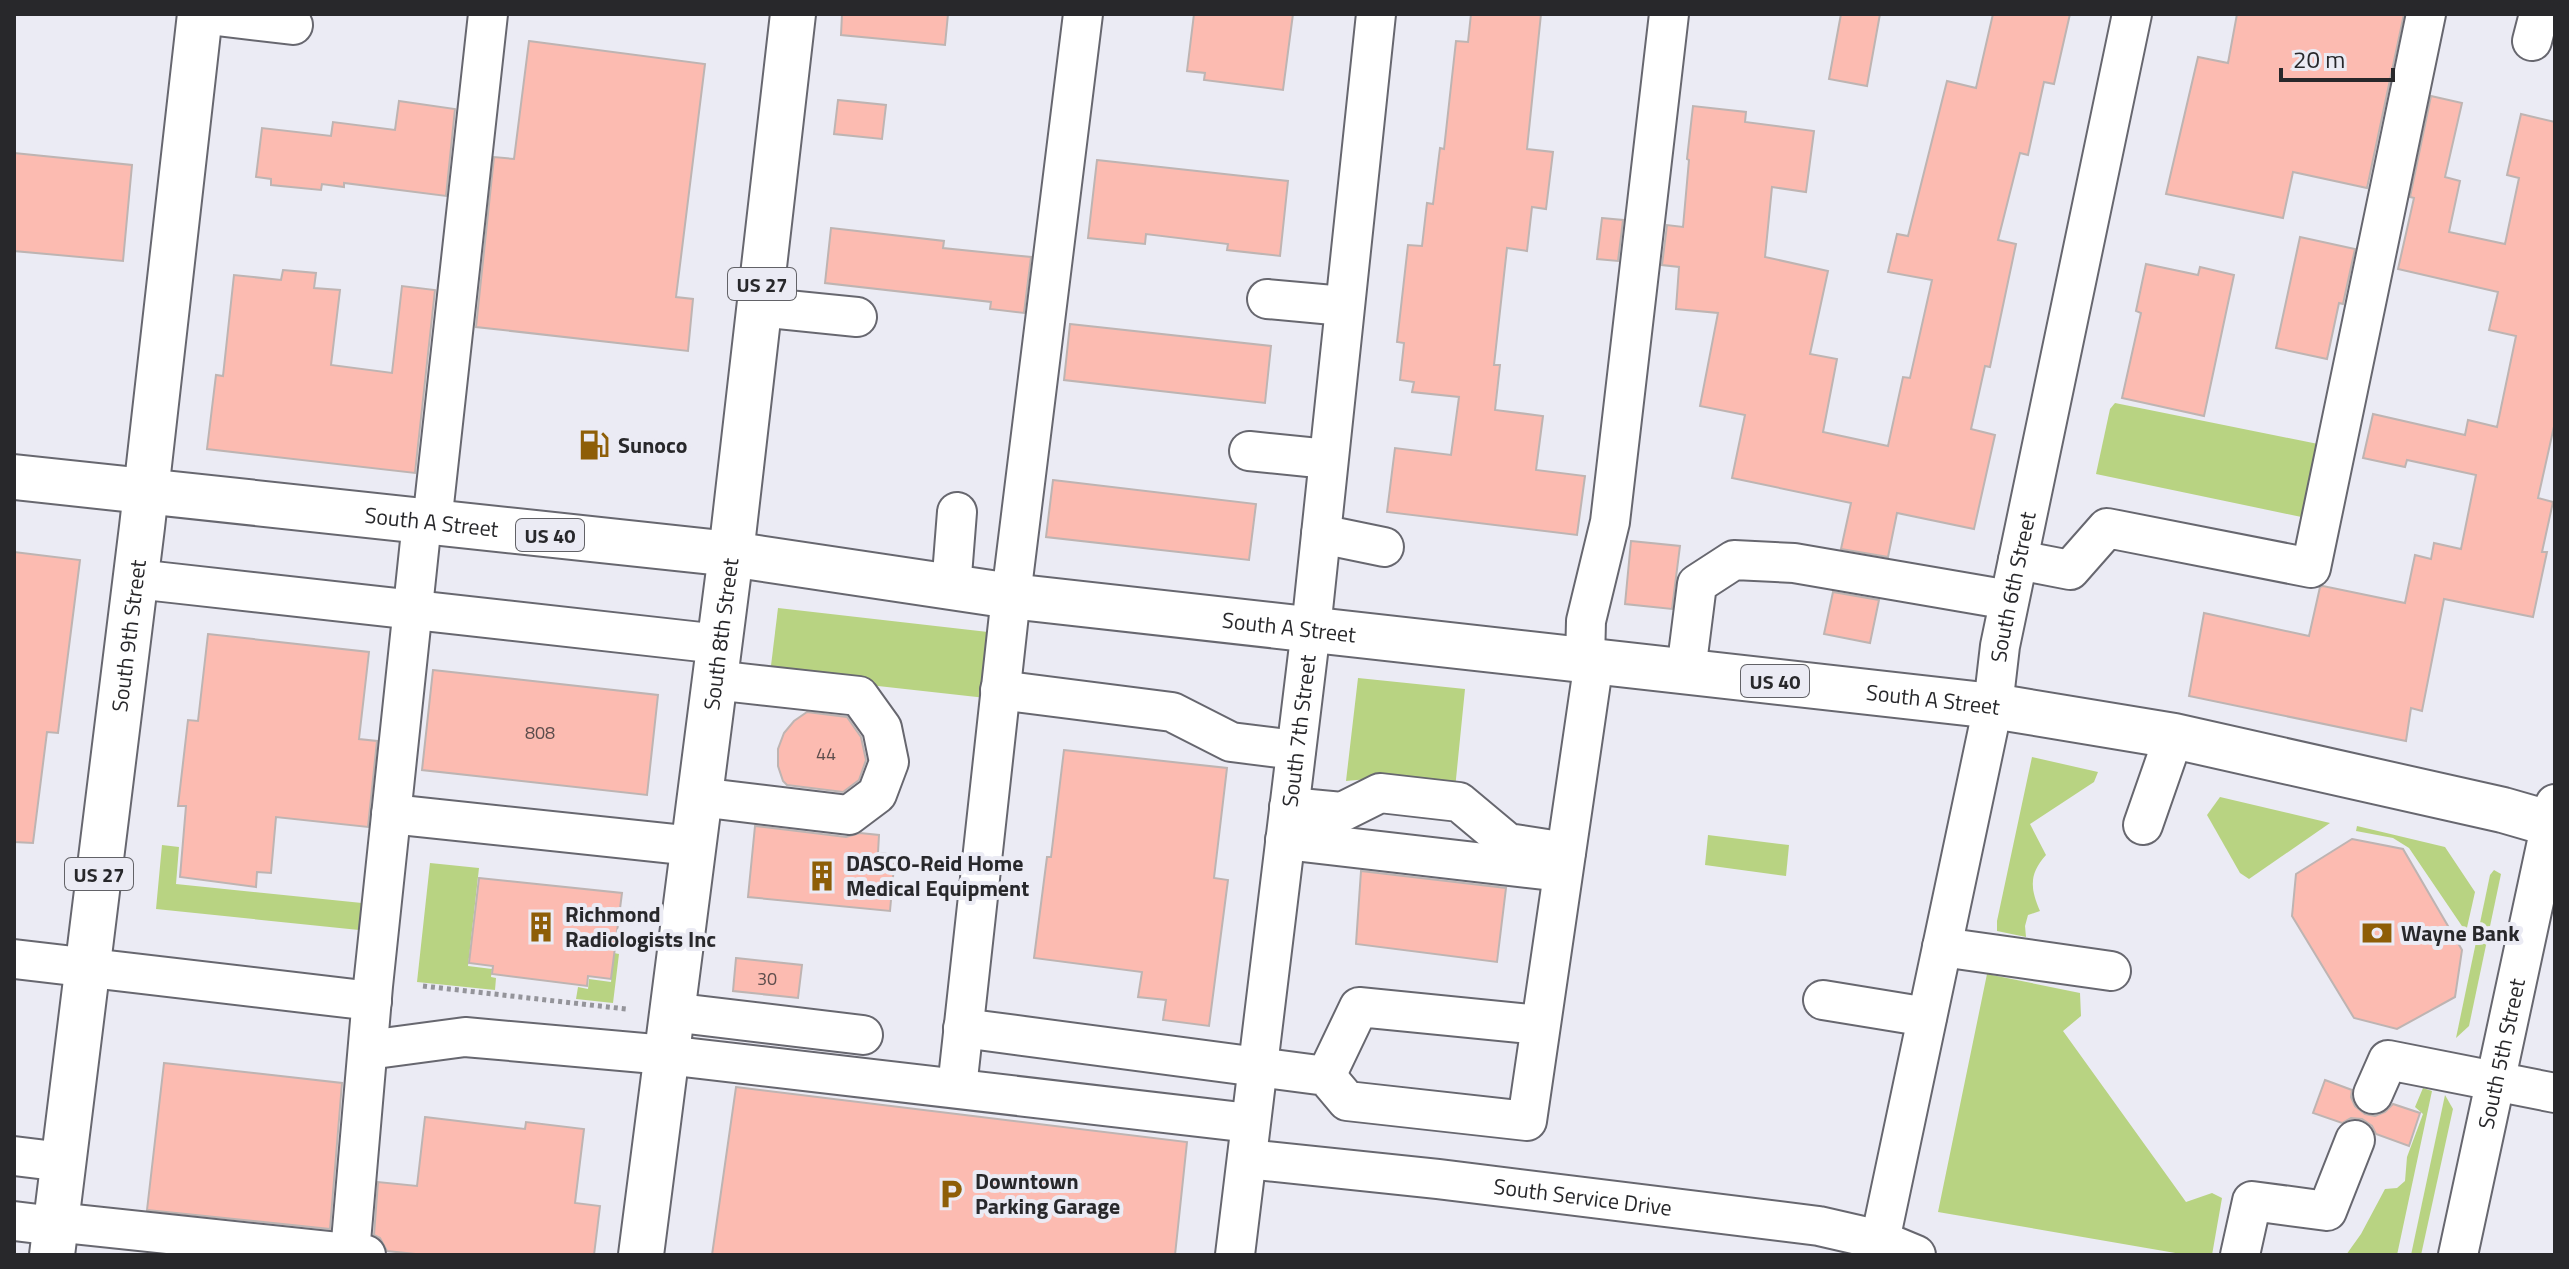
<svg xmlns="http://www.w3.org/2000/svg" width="2569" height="1269" viewBox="0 0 2569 1269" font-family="'Titillium Web',sans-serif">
	<rect width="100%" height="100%" fill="#ebebf4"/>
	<g fill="#b8d382">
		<path d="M2115,403L2328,446L2311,519L2096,474L2110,409Z"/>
		<path d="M778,608L988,632L986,698L770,674Z"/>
		<path d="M1358,678L1465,689L1455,789L1368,779L1346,781Z"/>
		<path d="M2032,757L2098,772L2094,782L2030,824L2046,855C2029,874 2030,888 2040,911L2028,915L2025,926L2026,937L1997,931V921Z"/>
		<path d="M2220,797L2330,823L2249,879L2240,873L2207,815Z"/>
		<path d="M2357,826L2445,847L2475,892L2466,932L2409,848L2393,838L2356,831Z"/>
		<path d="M1708,835L1789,845L1786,876L1705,865Z"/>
		<path d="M162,845L179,847L176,884L362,903L359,930L156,909Z"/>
		<path d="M430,863L479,868L468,966L492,969L491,977L496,978L495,990L417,982Z"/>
		<path d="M2494,870L2501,874L2469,1026L2456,1038L2490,875Z"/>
		<path d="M614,953L619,954L613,1003L576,999L578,987L588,989L589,979L611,982Z"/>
		<path d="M1987,974L2080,993L2081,1016L2063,1031L2186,1202L2212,1193L2222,1198L2212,1255H2187L1938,1212Z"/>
		<path d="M2423,1088L2432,1091L2397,1255H2346L2361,1234L2385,1189L2397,1188L2405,1181L2407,1157L2423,1114L2415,1107Z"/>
		<path d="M2445,1095L2453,1109L2421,1255H2411Z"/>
	</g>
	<g fill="#fcbbb1" stroke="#beb4b2" stroke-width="2">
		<path d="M842,14H948L945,45L841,35Z"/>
		<path d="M1194,14H1293L1283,90L1204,80L1205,73L1187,71Z"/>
		<path d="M1471,14H1541L1527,149L1553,152L1546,209L1532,207L1527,251L1507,248L1494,365H1500L1495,410L1543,416L1536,470L1585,476L1577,535L1387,512L1395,448L1451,455L1459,397L1412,392L1414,382L1400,380L1404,343L1397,342L1408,245L1422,246L1427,203L1433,204L1440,148L1444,149L1456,41L1468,42Z"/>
		<path d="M1841,14H1880L1867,86L1829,79Z"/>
		<path d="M1993,14H2070L2054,84L2044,82L2028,155L2020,153L1998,240L2016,244L1990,367L1985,366L1971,429L1995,435L1974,529L1897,513L1888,557L1841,549L1851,503L1732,478L1745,415L1700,406L1718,313L1676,309L1679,267L1662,265L1667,225L1683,227L1689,160L1687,159L1693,106L1746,112L1745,122L1814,131L1806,192L1772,187L1765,257L1828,271L1810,354L1837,359L1823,432L1888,446L1903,377L1910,378L1932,280L1888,272L1897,234L1908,236L1947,81L1976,88Z"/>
		<path d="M2237,14H2404L2367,188L2293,172L2283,218L2166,194L2198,57L2228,63Z"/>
		<path d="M529,41L705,64L676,297L693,299L688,351L476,327L494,157L514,159Z"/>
		<path d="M2431,96L2462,103L2445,177L2460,181L2449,232L2505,244L2519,178L2507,175L2521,114L2555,122V422L2538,498L2553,502L2542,552H2547L2533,617L2444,599L2422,711L2411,708L2406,741L2189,696L2204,613L2309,636L2320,587L2323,586L2405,603L2415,555L2431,559L2434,543L2461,549L2476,475L2407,460L2405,467L2363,458L2373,414L2465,435L2468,420L2497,427L2516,336L2489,330L2498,292L2398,269L2414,198L2410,197Z"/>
		<path d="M838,100L886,105L882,139L834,134Z"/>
		<path d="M399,101L455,109L446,196L344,183V187L322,184L321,190L271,185V179L256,177L262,128L331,136L333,122L395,130Z"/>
		<path d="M14,153L132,165L123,261L14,251Z"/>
		<path d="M1097,160L1288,181L1280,256L1227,250L1228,244L1146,234L1145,244L1088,238Z"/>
		<path d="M1602,218L1623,220L1618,261L1597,259Z"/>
		<path d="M831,228L944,241L943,248L1031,257L1024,313L990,309L991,302L825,283Z"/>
		<path d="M2300,237L2355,249L2343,304L2339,303L2327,359L2276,348Z"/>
		<path d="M2146,264L2198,275L2200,267L2234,275L2204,416L2122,398L2141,313L2136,311Z"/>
		<path d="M283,270L316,273L314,288L340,290L331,365L392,373L402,286L435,290L415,473L207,449L216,375L223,376L234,275L281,280Z"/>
		<path d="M1070,324L1271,346L1265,403L1064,380Z"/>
		<path d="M1053,480L1256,504L1249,560L1046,537Z"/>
		<path d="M1631,541L1680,546L1672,609L1625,604Z"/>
		<path d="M14,552L80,560L58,733L47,732L33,843L14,842Z"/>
		<path d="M1833,592L1879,600L1870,643L1824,634Z"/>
		<path d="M208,634L369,652L359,739L377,741L368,827L276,817L271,873L257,872L256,887L180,877L186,806H178L188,720L198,721Z"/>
		<path d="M433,670L658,695L647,795L422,770Z"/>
		<path d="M807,712L847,717L861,737L866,760L859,780L843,792L787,785L783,781L778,766V749L784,733L794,721Z"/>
		<path d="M1064,750L1227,768L1214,878L1228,880L1209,1026L1163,1020L1166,1000L1138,997L1142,972L1034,958L1047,857H1051Z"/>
		<path d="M755,826L846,837L860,833L879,835L878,853L895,855L890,911L748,897Z"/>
		<path d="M2352,839L2403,849L2462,950L2455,997L2397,1029L2354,1018L2292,916L2296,874Z"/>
		<path d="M1361,871L1506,888L1497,962L1356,944Z"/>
		<path d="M479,878L622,893L611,979L588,976L587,986L492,974L493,966L469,963Z"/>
		<path d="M736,958L802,965L798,998L733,991Z"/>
		<path d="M164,1063L342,1083L330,1229L147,1210Z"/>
		<path d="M2325,1080L2352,1090L2351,1097L2355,1106L2365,1114L2375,1116L2385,1112L2393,1104L2420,1113L2409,1146L2376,1134L2372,1126L2362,1119L2351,1118L2342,1123L2313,1113Z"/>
		<path d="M736,1087L1187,1142L1175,1255H712Z"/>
		<path d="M425,1117L525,1129L526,1122L584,1129L575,1203L600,1206L594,1255H425L387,1251L380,1238L374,1235L378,1182L417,1186Z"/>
	</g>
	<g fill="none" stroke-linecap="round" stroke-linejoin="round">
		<g stroke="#67676f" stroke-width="42">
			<g id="minor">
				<path d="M200,14L293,25"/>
				<path d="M2532,41L2539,14"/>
				<path d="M1267,299L1344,306"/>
				<path d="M759,307L857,317"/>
				<path d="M1249,451L1328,459"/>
				<path d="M432,523L488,14"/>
				<path d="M1321,534L1384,547"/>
				<path d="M2018,560L2070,570L2107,528L2311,568L2426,14"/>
				<path d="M136,579L719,644"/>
				<path d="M951,588L957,512"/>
				<path d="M1585,660L1586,621L1610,522L1669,14"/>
				<path d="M1686,671L1697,584L1734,560L1794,563L2009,600"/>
				<path d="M1000,690L1172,712L1231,742L1296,750"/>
				<path d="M699,797L849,815L877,794L889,762L882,728L859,696L714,680"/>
				<path d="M1289,807L1342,812L1380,793L1459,802L1508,843L1566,852"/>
				<path d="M391,814L693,846"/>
				<path d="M2143,825L2174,736"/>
				<path d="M1285,840L1544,870"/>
				<path d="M1942,947L2111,971"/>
				<path d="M14,959L372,1001"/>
				<path d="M1823,1000L1927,1017"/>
				<path d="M671,1012L863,1035"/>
				<path d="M963,1028L1326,1076L1347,1101L1527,1121L1594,661"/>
				<path d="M368,1050L465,1037L666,1055L1250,1123"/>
				<path d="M1326,1076L1359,1007L1540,1025"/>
				<path d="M957,1088L1011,596L1083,14"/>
				<path d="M2373,1094L2388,1060L2555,1093"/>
				<path d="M14,1156L63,1162"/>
				<path id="s1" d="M1247,1159L1438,1179L1819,1226L1880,1240L1916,1255"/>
				<path d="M14,1221L55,1226"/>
				<path d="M55,1222L366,1255"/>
				<path d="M350,1253L373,986L422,522"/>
				<path id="s2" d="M1235,1255L1311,629L1376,14"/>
				<path id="s3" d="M1877,1255L1993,706L2000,646L2132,14"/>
				<path d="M2240,1255L2252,1201L2327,1211L2355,1140"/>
				<path id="s4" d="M2458,1255L2555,804"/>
			</g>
		</g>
		<g stroke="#67676f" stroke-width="48">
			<g id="major">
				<path id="s5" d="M14,477L731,554L1011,596L1993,706L2174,736L2503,810L2555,825"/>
			</g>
		</g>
		<g stroke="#67676f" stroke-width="48">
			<g id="highway">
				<path id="s6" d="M52,1255L142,527L200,14"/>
				<path id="s7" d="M641,1255L731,554L793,14"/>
			</g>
		</g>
		<path stroke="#94949a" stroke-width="5" stroke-dasharray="4 4" stroke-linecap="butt" d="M423,986L626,1009"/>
		<use href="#minor" stroke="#fff" stroke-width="38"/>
		<use href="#major" stroke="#fff" stroke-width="44"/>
		<use href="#highway" stroke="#fff" stroke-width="44"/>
	</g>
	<defs>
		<g id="fuel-bare" transform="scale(2.4)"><path d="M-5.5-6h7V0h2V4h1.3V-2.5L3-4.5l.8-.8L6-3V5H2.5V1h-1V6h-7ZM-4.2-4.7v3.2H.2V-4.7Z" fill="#8e5e07" stroke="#ebebf4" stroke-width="2.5" paint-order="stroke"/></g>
		<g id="building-bare" transform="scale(2.4)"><path d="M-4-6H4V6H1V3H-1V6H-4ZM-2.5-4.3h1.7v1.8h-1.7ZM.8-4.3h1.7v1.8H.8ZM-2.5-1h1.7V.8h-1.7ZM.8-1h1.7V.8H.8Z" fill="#8e5e07" stroke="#ebebf4" stroke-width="2.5" paint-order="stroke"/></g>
		<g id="bank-bare" transform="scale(2.4)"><path d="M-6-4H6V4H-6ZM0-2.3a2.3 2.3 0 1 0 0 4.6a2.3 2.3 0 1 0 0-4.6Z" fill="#8e5e07" stroke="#ebebf4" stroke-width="2.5" paint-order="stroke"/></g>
		<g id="parking-bare" transform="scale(2.4)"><path d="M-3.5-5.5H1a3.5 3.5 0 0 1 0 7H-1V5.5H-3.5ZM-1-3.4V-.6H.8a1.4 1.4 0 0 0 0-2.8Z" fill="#8e5e07" stroke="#ebebf4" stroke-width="2.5" paint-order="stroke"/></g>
	</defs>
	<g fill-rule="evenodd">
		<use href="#fuel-bare" x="594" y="445"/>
		<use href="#building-bare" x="822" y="876"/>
		<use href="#building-bare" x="541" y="927"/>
		<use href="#bank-bare" x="2377" y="933"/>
		<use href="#parking-bare" x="951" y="1194"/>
	</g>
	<g text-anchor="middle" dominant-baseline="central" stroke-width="8" stroke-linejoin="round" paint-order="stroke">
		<g font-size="18" fill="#5d4d4c">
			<text x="540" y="732">808</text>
			<text x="826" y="753">44</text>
			<text x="767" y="978">30</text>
		</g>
		<g fill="#ebebf4" stroke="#626267" stroke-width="2">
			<rect x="728" y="268" width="68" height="32" rx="6"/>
			<rect x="516" y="519" width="68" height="32" rx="6"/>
			<rect x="1741" y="665" width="68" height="32" rx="6"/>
			<rect x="65" y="858" width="68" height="32" rx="6"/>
		</g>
		<g font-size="20" font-weight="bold" fill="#28282b">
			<text x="762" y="284">US 27</text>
			<text x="550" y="535">US 40</text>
			<text x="1775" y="681">US 40</text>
			<text x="99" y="874">US 27</text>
		</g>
		<g font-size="22" font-weight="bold" fill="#28282b" stroke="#ebebf4" text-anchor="start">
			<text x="618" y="445">Sunoco</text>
			<text x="846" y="863">DASCO-Reid Home<tspan x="846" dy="25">Medical Equipment</tspan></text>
			<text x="565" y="914">Richmond<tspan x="565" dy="25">Radiologists Inc</tspan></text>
			<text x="2401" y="933">Wayne Bank</text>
			<text x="975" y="1181">Downtown<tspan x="975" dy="25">Parking Garage</tspan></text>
		</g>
		<g font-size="22" fill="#28282b" stroke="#ebebf4">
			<text stroke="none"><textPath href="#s5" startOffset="420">South A Street</textPath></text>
			<text stroke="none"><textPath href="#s3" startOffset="682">South 6th Street</textPath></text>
			<text stroke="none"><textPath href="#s5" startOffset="1284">South A Street</textPath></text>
			<text stroke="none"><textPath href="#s6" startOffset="624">South 9th Street</textPath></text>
			<text stroke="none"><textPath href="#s7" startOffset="626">South 8th Street</textPath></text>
			<text stroke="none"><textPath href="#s5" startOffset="1932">South A Street</textPath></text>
			<text stroke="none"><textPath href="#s2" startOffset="528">South 7th Street</textPath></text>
			<text stroke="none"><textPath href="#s4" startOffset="206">South 5th Street</textPath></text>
			<text stroke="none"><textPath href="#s1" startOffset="338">South Service Drive</textPath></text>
		</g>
	</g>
	<rect width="2569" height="1269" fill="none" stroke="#28282b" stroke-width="32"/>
	<path d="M2281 68v12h112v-12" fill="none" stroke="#28282b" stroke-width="4"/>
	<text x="2293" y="68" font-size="24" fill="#28282b" stroke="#ebebf4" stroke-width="6" paint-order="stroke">20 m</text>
</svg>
